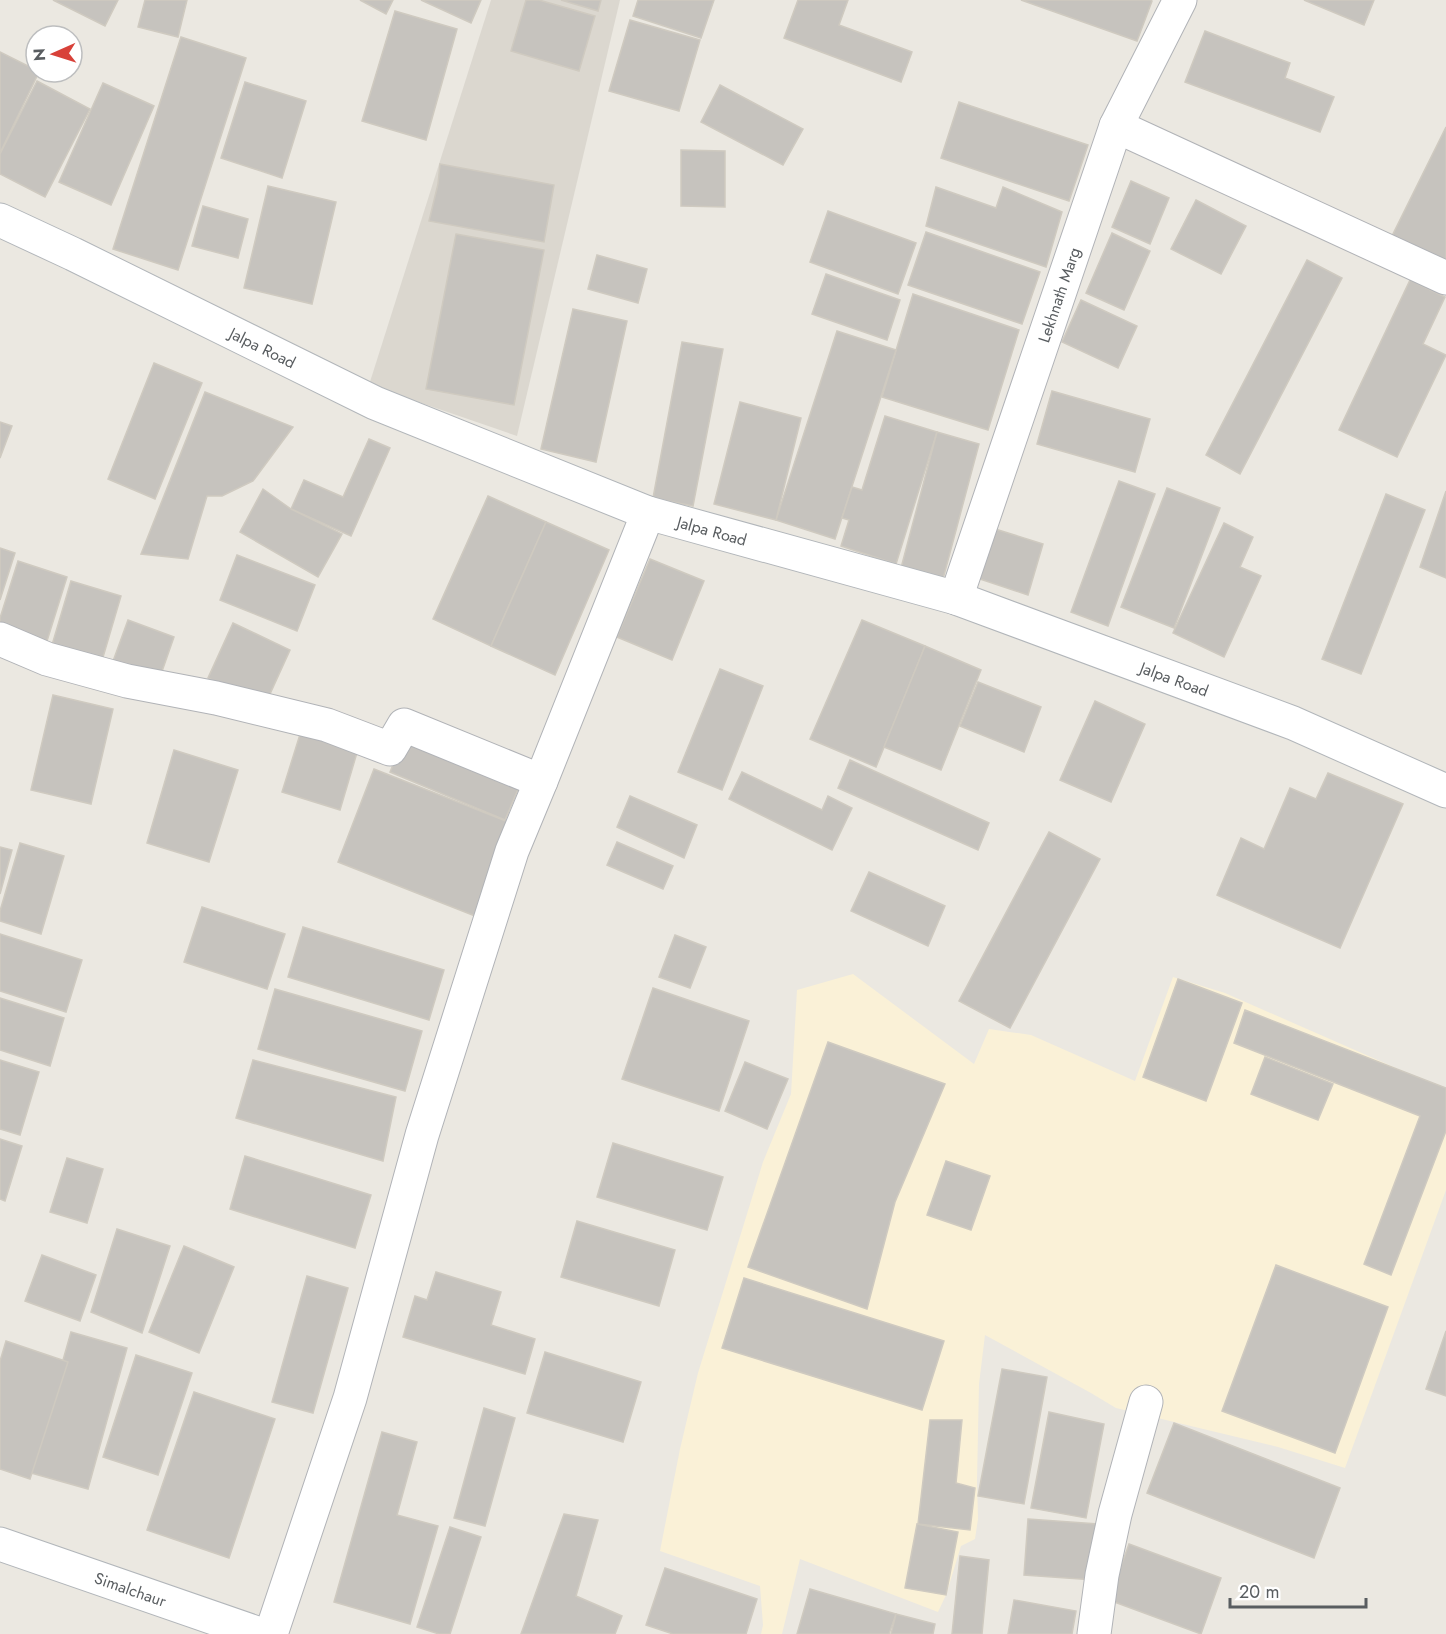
<svg xmlns="http://www.w3.org/2000/svg" width="1446" height="1634" viewBox="0 0 1446 1634" font-family="Jost,sans-serif">
	<rect width="100%" height="100%" fill="#ebe8e1"/>
	<path fill="#faf1d7" d="M853,974L974,1064L989,1029L1031,1035L1135,1081L1173,977L1225,993L1446,1090V1190L1345,1468L1278,1447L1116,1408L1091,1393L985,1335L979,1384L977,1481L978,1519L975,1539L961,1546L946,1595L938,1612L800,1559L782,1634H761L763,1625L760,1586L660,1551L680,1449L698,1373L763,1162L791,1094L797,990Z"/>
	<path fill="#dbd7cf" d="M491,0H620L517,436L369,385Z"/>
	<g fill="#c6c3be" stroke="#cfcac0" stroke-width="1.5">
		<path d="M53,0H118L105,26Z"/>
		<path d="M145,0H187L178,37L138,27Z"/>
		<path d="M360,0H393L386,14Z"/>
		<path d="M421,0H481L471,23Z"/>
		<path d="M526,0H539L595,16L579,71L511,51Z"/>
		<path d="M561,0H601L598,11Z"/>
		<path d="M638,0H714L701,38L633,16Z"/>
		<path d="M798,0H848L839,25L912,52L901,82L784,38Z"/>
		<path d="M1021,0H1150L1152,1L1137,41Z"/>
		<path d="M1304,0H1374L1364,25Z"/>
		<path d="M395,11L457,29L426,140L362,121Z"/>
		<path d="M630,20L700,40L679,111L609,91Z"/>
		<path d="M1205,31L1290,63L1285,78L1334,97L1320,132L1185,82Z"/>
		<path d="M181,37L246,58L178,270L113,249Z"/>
		<path d="M0,52L36,70V72H39L0,153Z"/>
		<path d="M37,81L90,109L45,197L0,174V154Z"/>
		<path d="M245,82L306,101L282,178L221,158Z"/>
		<path d="M103,83L154,106L111,205L59,182Z"/>
		<path d="M720,85L803,129L783,165L701,122Z"/>
		<path d="M959,102L1088,145L1069,201L941,158Z"/>
		<path d="M1446,127V265L1391,238Z"/>
		<path d="M681,150L725,151V207L681,206Z"/>
		<path d="M440,164L554,185L544,242L429,221L438,184Z"/>
		<path d="M1131,181L1169,198L1150,244L1112,227Z"/>
		<path d="M268,186L336,202L312,304L244,288Z"/>
		<path d="M936,187L996,208L1003,187L1062,212L1046,267L926,226Z"/>
		<path d="M1196,200L1246,226L1221,274L1171,249Z"/>
		<path d="M203,206L248,219L238,258L192,246Z"/>
		<path d="M828,211L916,243L898,294L810,262Z"/>
		<path d="M926,232L1040,272L1022,324L908,285Z"/>
		<path d="M1112,233L1150,251L1124,310L1086,293Z"/>
		<path d="M456,234L544,250L514,405L426,389Z"/>
		<path d="M597,255L647,269L638,303L588,289Z"/>
		<path d="M1307,260L1342,278L1240,474L1206,455Z"/>
		<path d="M826,274L900,300L887,340L812,314Z"/>
		<path d="M1410,280L1445,297L1423,344L1446,355L1397,457L1339,430Z"/>
		<path d="M913,294L1019,330L988,430L882,397Z"/>
		<path d="M1081,300L1137,326L1118,368L1062,342Z"/>
		<path d="M573,309L627,321L596,462L541,449Z"/>
		<path d="M837,331L896,350L835,539L776,520Z"/>
		<path d="M682,342L723,349L693,506L653,498Z"/>
		<path d="M154,363L202,383L155,499L108,479Z"/>
		<path d="M1052,391L1150,419L1135,472L1037,444Z"/>
		<path d="M205,392L293,427L253,481L222,496H207L188,559L141,554Z"/>
		<path d="M740,402L801,418L776,520L714,504Z"/>
		<path d="M885,416L937,432L896,564L841,546L849,520L842,518L852,487L862,490Z"/>
		<path d="M0,422L12,426L0,458Z"/>
		<path d="M937,432L979,444L943,579L901,568Z"/>
		<path d="M369,439L390,448L351,536L291,509L304,480L343,497Z"/>
		<path d="M1119,481L1155,494L1108,626L1071,612Z"/>
		<path d="M1167,488L1220,508L1174,628L1121,607Z"/>
		<path d="M263,489L291,509L342,534L318,577L240,532Z"/>
		<path d="M1446,491V578L1420,567Z"/>
		<path d="M1386,494L1425,510L1361,674L1322,659Z"/>
		<path d="M488,496L546,522L491,646L433,619Z"/>
		<path d="M546,522L609,550L555,675L491,646Z"/>
		<path d="M1224,523L1253,537L1240,567L1261,576L1224,657L1173,633Z"/>
		<path d="M992,528L1043,544L1028,595L977,578Z"/>
		<path d="M0,548L15,553L0,600Z"/>
		<path d="M237,555L315,585L297,631L220,600Z"/>
		<path d="M650,559L704,581L672,660L617,637Z"/>
		<path d="M18,561L67,577L47,641L0,626V618Z"/>
		<path d="M71,581L121,596L101,664L52,645Z"/>
		<path d="M128,620L174,637L159,680L112,664Z"/>
		<path d="M862,620L925,646L876,767L810,739Z"/>
		<path d="M233,623L290,650L265,705L208,678Z"/>
		<path d="M925,646L981,670L941,770L884,747Z"/>
		<path d="M720,669L763,686L722,790L678,772Z"/>
		<path d="M978,682L1041,707L1024,752L960,726Z"/>
		<path d="M53,695L113,709L91,804L31,790Z"/>
		<path d="M1095,701L1145,724L1111,802L1060,780Z"/>
		<path d="M302,728L359,746L340,810L282,792Z"/>
		<path d="M407,731L522,780L505,820L390,772Z"/>
		<path d="M174,750L238,770L209,862L147,843Z"/>
		<path d="M850,760L989,823L978,850L838,788Z"/>
		<path d="M374,769L511,823L475,916L338,862Z"/>
		<path d="M742,772L822,810L828,796L852,808L832,850L729,799Z"/>
		<path d="M1328,773L1403,804L1340,948L1217,895L1241,838L1264,849L1290,788L1316,799Z"/>
		<path d="M630,796L697,825L684,858L617,827Z"/>
		<path d="M1049,832L1100,859L1010,1028L959,1001Z"/>
		<path d="M617,842L673,866L663,889L607,865Z"/>
		<path d="M20,843L64,856L41,934L0,921V911Z"/>
		<path d="M0,847L12,850L0,894Z"/>
		<path d="M869,872L945,906L928,946L851,911Z"/>
		<path d="M202,907L285,934L267,989L184,962Z"/>
		<path d="M303,927L444,970L429,1020L288,977Z"/>
		<path d="M0,934L82,960L66,1012L0,991Z"/>
		<path d="M675,935L706,947L690,988L659,977Z"/>
		<path d="M1178,979L1242,1003L1206,1101L1143,1077Z"/>
		<path d="M653,988L749,1021L719,1111L622,1079Z"/>
		<path d="M275,989L422,1031L405,1091L258,1049Z"/>
		<path d="M0,998L64,1018L50,1066L0,1050Z"/>
		<path d="M1245,1010L1446,1088V1131L1391,1275L1364,1264L1420,1116L1234,1043Z"/>
		<path d="M828,1042L945,1084L895,1202L867,1309L748,1267Z"/>
		<path d="M1265,1057L1333,1084L1318,1120L1251,1094Z"/>
		<path d="M0,1060L39,1072L20,1135L0,1129Z"/>
		<path d="M253,1060L396,1097L383,1161L236,1118Z"/>
		<path d="M745,1062L788,1079L767,1129L725,1111Z"/>
		<path d="M0,1139L22,1146L5,1201L0,1199Z"/>
		<path d="M613,1143L723,1177L707,1230L597,1197Z"/>
		<path d="M245,1156L371,1195L355,1248L230,1209Z"/>
		<path d="M67,1158L103,1169L87,1223L50,1212Z"/>
		<path d="M946,1161L990,1176L971,1230L927,1215Z"/>
		<path d="M577,1221L675,1250L659,1306L561,1277Z"/>
		<path d="M117,1229L170,1246L142,1333L91,1312Z"/>
		<path d="M184,1246L234,1267L199,1353L149,1332Z"/>
		<path d="M42,1255L96,1275L80,1321L25,1301Z"/>
		<path d="M1276,1265L1388,1307L1335,1453L1222,1411Z"/>
		<path d="M436,1272L501,1292L491,1325L535,1339L525,1374L403,1337L415,1296L427,1300Z"/>
		<path d="M307,1276L348,1288L313,1413L272,1402Z"/>
		<path d="M744,1278L944,1341L922,1410L722,1348Z"/>
		<path d="M1446,1331V1396L1426,1389Z"/>
		<path d="M71,1332L127,1348L88,1489L31,1473Z"/>
		<path d="M6,1341L68,1362L30,1479L0,1469V1361Z"/>
		<path d="M545,1352L641,1382L623,1442L527,1413Z"/>
		<path d="M136,1355L192,1373L158,1475L103,1457Z"/>
		<path d="M1002,1369L1047,1377L1024,1504L978,1496Z"/>
		<path d="M194,1392L275,1419L229,1558L147,1530Z"/>
		<path d="M484,1408L515,1418L485,1526L454,1518Z"/>
		<path d="M1049,1412L1104,1424L1086,1518L1031,1508Z"/>
		<path d="M930,1420H962L956,1483L975,1488L970,1530L918,1524Z"/>
		<path d="M1174,1423L1340,1488L1314,1558L1147,1493Z"/>
		<path d="M382,1432L417,1442L397,1515L438,1526L410,1624L334,1602Z"/>
		<path d="M564,1514L598,1520L576,1596L622,1616L615,1634H521Z"/>
		<path d="M1028,1519L1098,1524L1094,1580L1024,1575Z"/>
		<path d="M917,1524L958,1532L946,1595L905,1588Z"/>
		<path d="M450,1527L481,1537L450,1634H439L417,1627Z"/>
		<path d="M1129,1544L1221,1578L1201,1634L1109,1600Z"/>
		<path d="M960,1556L989,1560L982,1634H952Z"/>
		<path d="M665,1568L757,1599L746,1634H673L646,1625Z"/>
		<path d="M810,1589L896,1614L889,1634H797Z"/>
		<path d="M1014,1600L1076,1611L1072,1634H1008Z"/>
		<path d="M896,1614L935,1624L933,1634H891Z"/>
	</g>
	<g fill="none" stroke-linecap="round" stroke-linejoin="round">
		<g stroke="#b1b3b7" stroke-width="35">
			<g id="street">
				<path d="M1116,126L1446,278"/>
				<path id="s1" d="M956,598L1116,126L1180,0"/>
				<path d="M0,639L47,659L127,681L216,698L327,725L390,749L404,725L541,781"/>
				<path d="M271,1634L350,1398L422,1135L512,851L541,781L648,513"/>
				<path d="M1094,1634L1102,1575L1115,1514L1146,1402"/>
			</g>
		</g>
		<g stroke="#b2b6ba" stroke-width="35">
			<g id="secondary">
				<path id="s2" d="M0,220L73,254L375,403L648,513L956,598L1293,723L1446,791"/>
				<path id="s3" d="M0,1544L260,1634"/>
			</g>
		</g>
		<use href="#street" stroke="#fff" stroke-width="33"/>
		<use href="#secondary" stroke="#fff" stroke-width="33"/>
	</g>
	<g text-anchor="middle" dominant-baseline="central" stroke-width="6" stroke-linejoin="round" paint-order="stroke">
		<g font-size="16" fill="#595d60" stroke="#fff">
			<text stroke="none"><textPath href="#s1" startOffset="320">Lekhnath Marg</textPath></text>
			<text stroke="none"><textPath href="#s2" startOffset="292">Jalpa Road</textPath></text>
			<text stroke="none"><textPath href="#s2" startOffset="778">Jalpa Road</textPath></text>
			<text stroke="none"><textPath href="#s2" startOffset="1264">Jalpa Road</textPath></text>
			<text stroke="none"><textPath href="#s3" startOffset="138">Simalchaur</textPath></text>
		</g>
	</g>
	<g transform="translate(54 54) rotate(267)"><circle r="28" fill="#ffffff" stroke="#bdbebf" stroke-width="1.5"/>
	<path d="M0-4.5L10 22L0 15L-10 22Z" fill="#d84139"/>
	<text y="-9" font-size="16" font-weight="bold" text-anchor="middle" fill="#595d60">N</text>
	</g>
	<path d="M1230 1598v9h136v-9" fill="none" stroke="#595d60" stroke-width="3"/>
	<text x="1239" y="1598" font-size="18" fill="#595d60" stroke="#ffffff" stroke-width="4.5" paint-order="stroke">20 m</text>
</svg>
